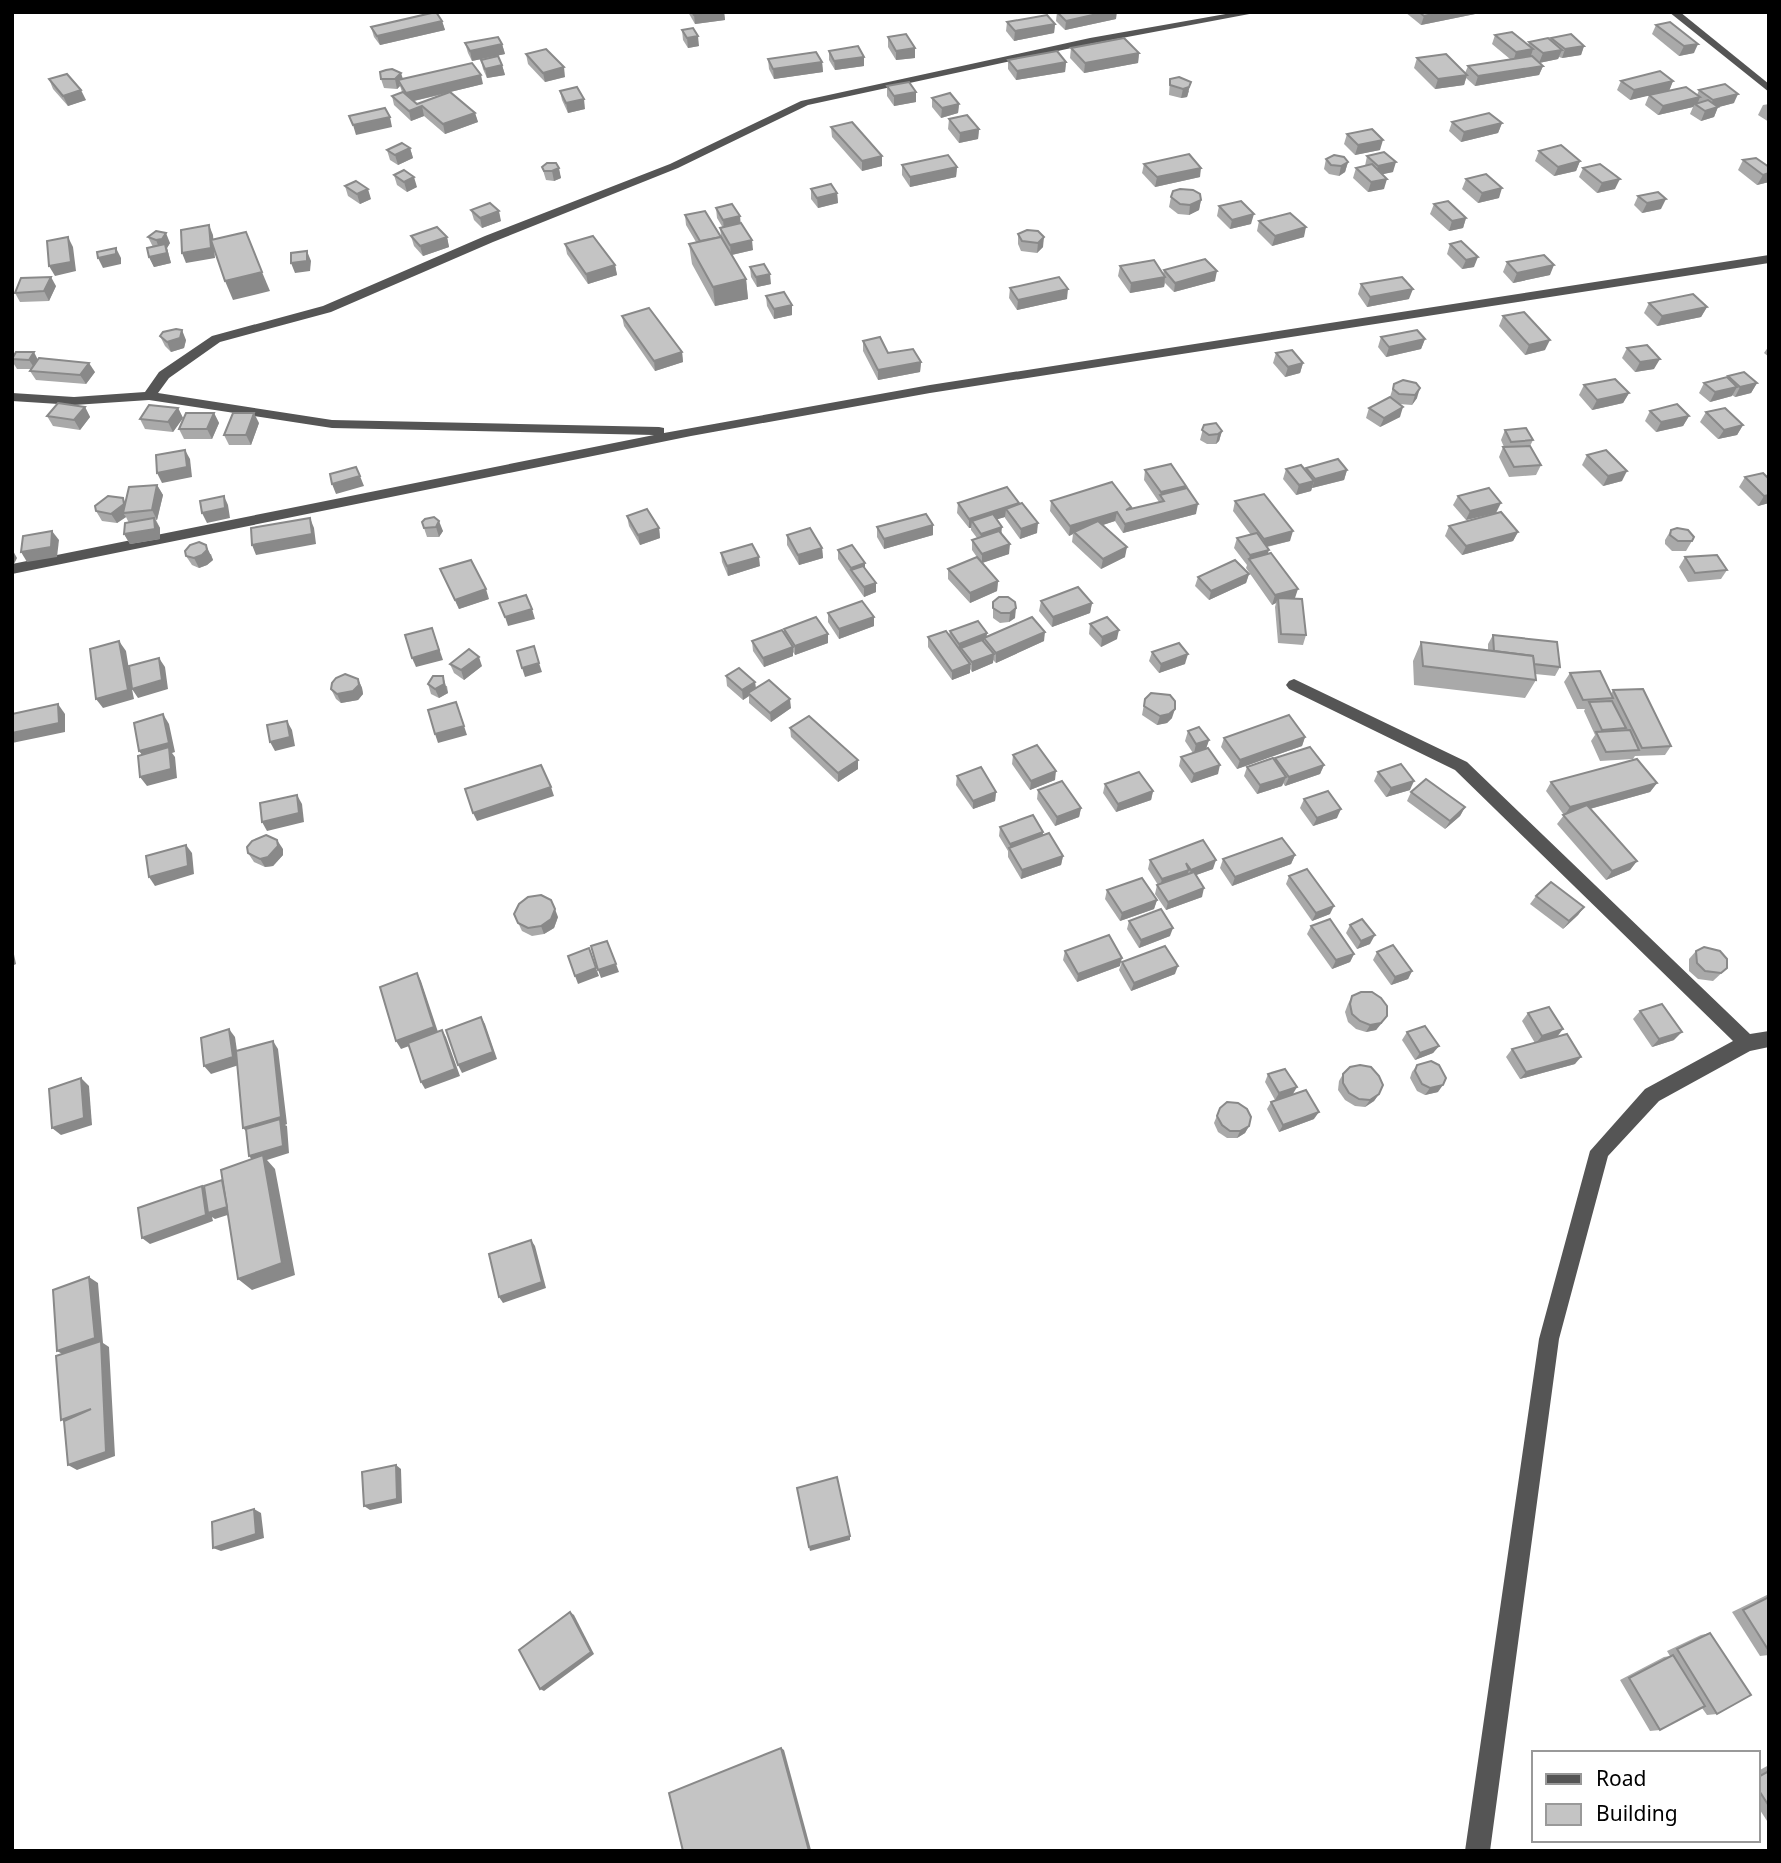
<svg xmlns="http://www.w3.org/2000/svg" width="1781" height="1863" viewBox="0 0 1781 1863" font-family="'Noto Sans',sans-serif">
	<rect width="100%" height="100%" fill="#fff"/>
	<g fill="none" stroke-linecap="round" stroke-linejoin="round">
		<g fill="#555" fill-rule="evenodd">
			<path d="M1237,12H1260L1090,44L808,105L678,168L493,242L331,312L220,342L169,378L158,393L332,420L659,427L664,428V433L930,385L1769,255V263L930,393L691,436L12,574V564L654,435L332,428L149,400L74,405L12,401V393L74,397L145,392L159,372L212,336L323,306L485,236L670,164L801,101L1090,38Z"/>
			<path d="M1669,12H1680L1769,84V92Z"/>
			<path d="M1294,679L1467,762L1750,1034L1769,1031V1047L1750,1051L1659,1101L1608,1156L1559,1339L1490,1851H1465L1539,1339L1590,1151L1645,1089L1733,1041L1455,770L1289,689L1286,685L1289,681Z"/>
		</g>
	</g>
	<g fill="#a9a9a9" fill-rule="evenodd">
		<path d="M688,12H724L725,20L695,24Z"/>
		<path d="M1057,12L1116,19L1065,30L1056,21Z"/>
		<path d="M1405,12H1481L1480,13L1421,25Z"/>
		<path d="M442,21L445,30L380,45L374,37L371,27Z"/>
		<path d="M1007,22L1055,24L1054,33L1014,41L1006,31Z"/>
		<path d="M1656,25L1694,53L1679,56L1652,34Z"/>
		<path d="M682,30L699,46L688,48L683,40Z"/>
		<path d="M1495,35L1528,45L1529,42L1550,40L1551,38L1584,46L1581,55L1562,58L1559,57L1558,59L1539,63L1543,66L1539,75L1475,86L1466,78L1464,85L1435,89L1414,68L1417,58L1465,73L1468,66L1510,59L1492,44Z"/>
		<path d="M888,37L915,48V58L896,60L888,47Z"/>
		<path d="M465,43L502,44L505,54L472,61L468,53Z"/>
		<path d="M1071,48L1139,53L1138,63L1084,73L1070,58Z"/>
		<path d="M829,51L864,66L835,70L829,60Z"/>
		<path d="M526,54L565,77L545,82L528,64Z"/>
		<path d="M768,59L822,62L823,72L774,79L769,69Z"/>
		<path d="M481,60L502,65L505,75L487,78L483,69Z"/>
		<path d="M1008,60L1066,62L1065,72L1016,80L1008,69Z"/>
		<path d="M49,79L86,100L68,106L53,89Z"/>
		<path d="M381,79H403L483,84L450,92L475,113L478,122L445,134L424,116L411,121L394,105L392,96L402,92L400,86L397,89L384,88ZM448,93L417,104L414,101Z"/>
		<path d="M1170,79L1189,91L1187,97L1181,98L1169,95Z"/>
		<path d="M1621,81H1673L1669,91L1697,95L1699,90L1734,103L1718,107L1714,117L1701,121L1690,114L1693,107L1658,115L1645,105L1649,95L1630,100L1617,90Z"/>
		<path d="M887,86L916,102L894,106L887,96Z"/>
		<path d="M560,91L585,109L568,113L562,100Z"/>
		<path d="M932,98L959,104L958,113L941,118L932,107Z"/>
		<path d="M1769,104V122L1758,115L1763,105Z"/>
		<path d="M949,119L979,129L978,139L959,143L948,129Z"/>
		<path d="M1452,122L1502,123L1498,133L1461,142L1449,131Z"/>
		<path d="M831,127L882,166L862,171L832,137Z"/>
		<path d="M1347,134L1380,150L1355,155L1344,144Z"/>
		<path d="M410,148L413,158L398,165L390,160L387,150Z"/>
		<path d="M1539,151L1580,161L1576,171L1554,176L1535,161Z"/>
		<path d="M1367,156L1393,172L1382,174L1384,189L1368,192L1353,178L1356,168L1365,166Z"/>
		<path d="M1326,159L1348,162L1345,172L1339,176L1329,174L1324,169Z"/>
		<path d="M1743,160L1769,167V182L1757,185L1738,170Z"/>
		<path d="M556,163L561,178L554,181L546,180L542,167Z"/>
		<path d="M1144,164L1200,177L1155,187L1142,173Z"/>
		<path d="M902,165L957,167L956,177L910,187L902,175Z"/>
		<path d="M1583,168L1615,189L1597,193L1579,177Z"/>
		<path d="M394,175L417,187L407,192L397,185Z"/>
		<path d="M1466,179L1499,198L1478,203L1462,189Z"/>
		<path d="M345,186L371,199L360,204L348,196Z"/>
		<path d="M811,189L837,193L838,203L818,208L811,199Z"/>
		<path d="M1638,196L1661,209L1642,213L1634,205Z"/>
		<path d="M1171,197L1201,200L1199,210L1189,215L1178,214L1169,207Z"/>
		<path d="M1434,204L1466,218L1463,228L1449,231L1430,214Z"/>
		<path d="M1219,206L1251,224L1230,229L1217,216Z"/>
		<path d="M716,208L741,223L753,250L732,255L746,279L748,299L715,306L692,264L689,244L696,242L686,225L685,215L721,236L720,228H723L717,218Z"/>
		<path d="M471,210L501,221L482,228L474,220Z"/>
		<path d="M1259,221L1304,237L1272,246L1257,231Z"/>
		<path d="M1027,230L1043,247L1037,253L1021,251L1018,244V234Z"/>
		<path d="M411,236L447,237L449,247L423,256L414,246Z"/>
		<path d="M148,237L170,243L167,248L171,263L154,267L149,257L153,247Z"/>
		<path d="M565,244L615,265L617,275L588,284L567,254Z"/>
		<path d="M1450,244L1474,267L1462,269L1447,254Z"/>
		<path d="M1507,262L1550,275L1513,283L1503,272Z"/>
		<path d="M1120,266L1163,274L1164,270L1215,281L1174,292L1165,283L1164,287L1130,293L1118,276Z"/>
		<path d="M750,267L771,284L757,287L751,277Z"/>
		<path d="M1361,284L1409,299L1367,307L1358,294Z"/>
		<path d="M56,286L49,301L20,302L15,293Z"/>
		<path d="M1010,288L1067,299L1017,310L1009,298Z"/>
		<path d="M766,296L792,305V315L774,319L767,306Z"/>
		<path d="M1649,303L1707,307L1701,317L1657,326L1644,313Z"/>
		<path d="M622,316L682,352L683,362L655,371L624,326Z"/>
		<path d="M1503,316L1545,350L1525,355L1499,326Z"/>
		<path d="M160,336L186,340L184,348L171,352L165,346Z"/>
		<path d="M1381,337L1425,339L1421,349L1386,357L1378,347Z"/>
		<path d="M863,341L888,353L921,362L920,372L878,380L863,351Z"/>
		<path d="M1769,346V357L1764,353Z"/>
		<path d="M1627,348L1654,369L1635,372L1622,358Z"/>
		<path d="M1276,353L1303,363L1300,373L1285,377L1273,363Z"/>
		<path d="M12,358L38,360L95,372L86,384L36,380L30,371L31,369H17L12,361Z"/>
		<path d="M1728,376L1757,383L1751,393L1735,397L1732,395V396L1710,402L1699,393L1704,383L1727,377Z"/>
		<path d="M1416,383L1417,398L1412,405L1399,404L1400,417L1380,427L1366,418L1369,408L1390,397L1394,384Z"/>
		<path d="M1584,385L1629,393L1623,403L1592,410L1579,395Z"/>
		<path d="M85,407L90,417L80,430L53,426L47,416Z"/>
		<path d="M178,408L183,418L173,432L145,429L140,419Z"/>
		<path d="M1650,411L1689,416L1683,426L1656,432L1645,421Z"/>
		<path d="M1706,412L1743,425L1737,435L1718,439L1700,422Z"/>
		<path d="M214,413L219,423L212,439H184L179,429Z"/>
		<path d="M259,423L251,445H229L224,435Z"/>
		<path d="M1204,425L1222,431L1219,441L1216,444H1207L1200,440Z"/>
		<path d="M1505,430L1533,440L1530,446L1541,465L1536,475L1509,477L1499,457L1503,447H1504L1501,440Z"/>
		<path d="M1587,455L1622,481L1603,486L1582,465Z"/>
		<path d="M1306,468L1347,470L1344,480L1312,488L1311,491L1296,495L1283,479L1286,469L1305,471Z"/>
		<path d="M1145,470L1186,486V488L1196,514L1123,533L1115,521L1103,525L1125,557L1101,569L1072,542L1073,534L1069,536L1050,511L1051,501L1131,509L1159,502L1144,480Z"/>
		<path d="M1745,477L1769,479V503L1758,506L1739,487Z"/>
		<path d="M157,485L163,495L157,520H156L160,528V539L130,544L124,534L129,523L126,517L117,523L102,521L96,511L126,503Z"/>
		<path d="M1458,496L1496,513L1466,520L1453,505Z"/>
		<path d="M1235,501L1290,541L1267,547L1268,553L1295,598L1306,635L1303,645L1278,643L1275,607L1276,603L1272,605L1246,568L1247,565L1234,548L1237,538L1251,535L1233,511Z"/>
		<path d="M958,503L1019,505L1037,533L1020,539L1005,518V517L997,519L1009,554L982,563L998,581L997,591L970,603L948,579V569L979,560L972,550V540L977,538L971,530V528H969L957,513Z"/>
		<path d="M627,516L659,528L660,538L640,545L629,526Z"/>
		<path d="M425,519L443,531L439,537H427L424,528Z"/>
		<path d="M1449,526L1518,532L1513,541L1462,555L1445,536Z"/>
		<path d="M877,527L933,535L884,549L877,537Z"/>
		<path d="M1671,530L1692,541L1686,551H1672L1665,544V540Z"/>
		<path d="M787,535L822,548L823,558L799,565L787,545Z"/>
		<path d="M838,550L876,592L864,597L838,559Z"/>
		<path d="M721,553L760,566L728,576L722,562Z"/>
		<path d="M211,554L213,560L207,565L199,568L192,565L186,556Z"/>
		<path d="M1685,557L1727,570L1721,579L1688,582L1679,567Z"/>
		<path d="M440,569L489,599L459,609Z"/>
		<path d="M1249,574L1246,583L1209,600L1195,586L1198,577Z"/>
		<path d="M999,597L1015,618L1009,622L1000,623L993,618V602Z"/>
		<path d="M1041,601L1092,603L1090,613L1052,627L1039,611Z"/>
		<path d="M828,613L874,617V626L839,639L828,622Z"/>
		<path d="M1090,624L1117,639L1101,647L1089,634Z"/>
		<path d="M784,629L828,634V643L795,655L793,652V656L764,667L753,651L752,641L784,634Z"/>
		<path d="M950,631L987,633L986,637L1044,641L996,663L993,660V663L972,672L970,669V673L952,680L928,647V637L949,635Z"/>
		<path d="M1493,635L1560,667L1555,676L1535,674L1536,680L1525,698L1414,685L1413,661L1421,642L1488,650V644Z"/>
		<path d="M1152,652L1185,664L1159,673L1149,661Z"/>
		<path d="M450,664L482,666L464,680L454,673Z"/>
		<path d="M1570,673L1611,694L1613,690L1671,746L1665,755L1635,756L1633,759L1600,761L1591,741L1595,735L1584,711L1585,709H1577L1564,682Z"/>
		<path d="M726,676L755,682L756,689L791,708L771,722L749,703V696L743,700L727,686Z"/>
		<path d="M358,679L362,688L363,694L358,700L341,703L336,699L331,689Z"/>
		<path d="M428,684L447,686L448,693L439,698L431,694Z"/>
		<path d="M1145,699L1172,718L1167,723L1157,725L1142,715Z"/>
		<path d="M790,728L858,769L838,782L791,737Z"/>
		<path d="M1188,731L1209,740L1206,748L1218,774L1191,783L1179,766L1181,757L1193,753L1185,741Z"/>
		<path d="M1305,737L1302,746L1237,769L1221,747L1224,738Z"/>
		<path d="M1013,755L1055,780L1030,790L1012,764Z"/>
		<path d="M1275,758L1324,765L1320,774L1285,786L1283,783L1282,786L1257,794L1244,776L1247,767L1274,760Z"/>
		<path d="M1378,772L1410,790L1386,797L1374,781Z"/>
		<path d="M957,776L996,792L995,801L973,809L956,785Z"/>
		<path d="M1551,782L1657,783L1650,792L1590,809L1637,861L1630,870L1606,880L1557,824L1564,815L1546,791Z"/>
		<path d="M1105,784L1153,791L1151,800L1116,812L1103,793Z"/>
		<path d="M1038,790L1081,808L1079,817L1055,826L1037,799Z"/>
		<path d="M1411,792L1465,807L1460,816L1445,829L1407,801Z"/>
		<path d="M1304,799L1337,818L1313,826L1300,808Z"/>
		<path d="M1000,827L1043,832V836L1063,856L1061,865L1021,879L1008,857V851L999,836Z"/>
		<path d="M283,849V855L273,866L265,867L254,862L248,853Z"/>
		<path d="M1295,855L1291,864L1232,886L1220,868L1223,859Z"/>
		<path d="M1150,860L1213,869L1196,875L1202,897L1166,910L1155,894L1157,885H1158L1148,869Z"/>
		<path d="M1289,876L1330,914L1312,921L1286,884Z"/>
		<path d="M1107,890L1157,900L1154,909L1120,921L1105,899Z"/>
		<path d="M1536,896L1584,907L1578,915L1563,929L1530,904Z"/>
		<path d="M514,914L558,917L554,928L544,934L532,936L522,931Z"/>
		<path d="M1129,921L1170,936L1139,948L1127,929Z"/>
		<path d="M1350,925L1370,944L1357,949L1346,933Z"/>
		<path d="M1311,926L1354,954L1350,962L1332,969L1307,934Z"/>
		<path d="M1065,951L1120,966L1077,982L1063,960Z"/>
		<path d="M1696,951L1727,968L1713,981L1698,979L1689,971V959Z"/>
		<path d="M1377,952L1412,971L1408,979L1391,985L1373,960Z"/>
		<path d="M1122,962L1175,974L1131,991L1119,970Z"/>
		<path d="M1352,996L1382,1023L1376,1030L1366,1032L1356,1029L1348,1022L1345,1012L1348,1004Z"/>
		<path d="M1640,1011L1674,1040L1652,1047L1633,1019Z"/>
		<path d="M1528,1013L1557,1036L1575,1064L1520,1079L1506,1057L1512,1049L1535,1043L1522,1021Z"/>
		<path d="M1407,1032L1439,1046L1433,1053L1415,1060L1402,1040Z"/>
		<path d="M1417,1065L1438,1092L1425,1095L1417,1091L1410,1078L1412,1072Z"/>
		<path d="M1268,1074L1293,1094L1314,1119L1279,1132L1267,1109L1271,1102L1275,1100L1265,1082Z"/>
		<path d="M1343,1074L1379,1094L1374,1101L1365,1107L1355,1106L1345,1100L1338,1090L1339,1081Z"/>
		<path d="M1220,1108L1249,1126L1245,1133L1237,1138H1227L1218,1132L1214,1123Z"/>
		<path d="M1769,1594V1655L1760,1656L1732,1612Z"/>
		<path d="M1710,1633L1717,1714L1707,1715L1702,1708L1660,1730L1650,1731L1620,1680L1664,1657L1670,1656L1667,1651L1701,1635Z"/>
		<path d="M1769,1765V1824L1758,1807V1771Z"/>
		<path d="M1604,1840H1618L1614,1842H1605Z"/>
	</g>
	<g fill="#898989">
		<path d="M711,12H724L725,20L695,24L694,15Z"/>
		<path d="M1106,12H1117L1116,19L1065,30L1066,21Z"/>
		<path d="M1441,12H1481L1480,13L1421,25L1424,16Z"/>
		<path d="M442,21L445,30L380,45L377,36Z"/>
		<path d="M1055,24L1054,33L1014,41L1015,31Z"/>
		<path d="M698,36L699,46L688,48L687,38Z"/>
		<path d="M502,44L505,54L472,61L470,51Z"/>
		<path d="M1698,44L1694,53L1679,56L1684,46Z"/>
		<path d="M1584,46L1581,55L1562,58L1565,49Z"/>
		<path d="M915,48V58L896,60V51Z"/>
		<path d="M1533,49L1530,59L1513,62L1516,52Z"/>
		<path d="M1562,50L1558,59L1539,63L1543,53Z"/>
		<path d="M1139,53L1138,63L1084,73L1085,63Z"/>
		<path d="M864,57V66L835,70L834,61Z"/>
		<path d="M822,62L823,72L774,79L773,69Z"/>
		<path d="M1066,62L1065,72L1016,80L1017,71Z"/>
		<path d="M502,65L505,75L487,78L485,69Z"/>
		<path d="M1543,66L1539,75L1475,86L1478,76Z"/>
		<path d="M564,67L565,77L545,82L543,73Z"/>
		<path d="M401,73L404,82L398,80L400,86L397,89L395,79Z"/>
		<path d="M481,75L483,84L409,102L406,93Z"/>
		<path d="M1467,75L1464,85L1435,89L1438,79Z"/>
		<path d="M1673,81L1669,91L1630,100L1634,90Z"/>
		<path d="M1191,82L1187,97L1181,98L1183,89Z"/>
		<path d="M81,90L86,100L68,106L63,96Z"/>
		<path d="M916,92V102L894,106V96Z"/>
		<path d="M1738,94L1734,103L1708,110L1713,100Z"/>
		<path d="M1700,97L1697,105L1695,104L1693,107L1658,115L1663,106Z"/>
		<path d="M584,99L585,109L568,113L566,103Z"/>
		<path d="M959,104L958,113L941,118L942,108Z"/>
		<path d="M422,106L424,116L411,121L409,111Z"/>
		<path d="M1718,107L1714,117L1701,121L1705,111Z"/>
		<path d="M475,113L478,122L445,134L443,124Z"/>
		<path d="M390,117L392,127L356,135L353,125Z"/>
		<path d="M1502,123L1498,133L1461,142L1464,132Z"/>
		<path d="M979,129L978,139L959,143L960,133Z"/>
		<path d="M1383,140L1380,150L1355,155L1358,145Z"/>
		<path d="M410,148L413,158L398,165L395,155Z"/>
		<path d="M882,156V166L862,171V161Z"/>
		<path d="M1580,161L1576,171L1554,176L1558,167Z"/>
		<path d="M1348,162L1345,172L1339,176L1341,166Z"/>
		<path d="M1396,162L1393,172L1375,176L1378,166Z"/>
		<path d="M957,167L956,177L910,187V177Z"/>
		<path d="M559,168L561,178L554,181L552,171Z"/>
		<path d="M1201,168L1200,177L1155,187L1157,177Z"/>
		<path d="M1769,173V182L1757,185L1763,175Z"/>
		<path d="M414,177L417,187L407,192L404,182Z"/>
		<path d="M1387,179L1384,189L1368,192L1371,182Z"/>
		<path d="M1620,179L1615,189L1597,193L1602,183Z"/>
		<path d="M1502,188L1499,198L1478,203L1482,193Z"/>
		<path d="M368,189L371,199L360,204L357,194Z"/>
		<path d="M837,193L838,203L818,208L817,198Z"/>
		<path d="M1666,199L1661,209L1642,213L1647,203Z"/>
		<path d="M1201,200L1199,210L1189,215L1190,205Z"/>
		<path d="M499,211L501,221L482,228L480,218Z"/>
		<path d="M1254,214L1251,224L1230,229L1232,220Z"/>
		<path d="M740,216L741,226L724,230L723,220Z"/>
		<path d="M1466,218L1463,228L1449,231L1452,221Z"/>
		<path d="M209,225L213,235L215,258L186,263L182,253Z"/>
		<path d="M1306,227L1304,237L1272,246L1275,236Z"/>
		<path d="M166,233L170,243L167,248L171,263L154,267L149,257L160,250L156,240Z"/>
		<path d="M68,237L73,247L76,271L55,276L49,266Z"/>
		<path d="M447,237L449,247L423,256L420,246Z"/>
		<path d="M1044,237L1043,247L1037,253L1038,243Z"/>
		<path d="M752,240L753,250L731,255L730,245Z"/>
		<path d="M116,248L121,258V264L103,268L98,258Z"/>
		<path d="M307,251L311,261L310,271L295,273L291,263Z"/>
		<path d="M1478,257L1474,267L1462,269L1466,260Z"/>
		<path d="M615,265L617,275L588,284L586,274Z"/>
		<path d="M1554,265L1550,275L1513,283L1517,273Z"/>
		<path d="M1217,271L1215,281L1174,292L1175,283Z"/>
		<path d="M262,272L270,291L233,300L225,281Z"/>
		<path d="M770,274L771,284L757,287L756,277Z"/>
		<path d="M51,277L56,286L49,301L44,291Z"/>
		<path d="M1165,277L1164,287L1130,293L1131,283Z"/>
		<path d="M746,279L748,299L715,306L713,287Z"/>
		<path d="M1068,289L1067,299L1017,310L1018,300Z"/>
		<path d="M1413,289L1409,299L1367,307L1370,297Z"/>
		<path d="M792,305V315L774,319V309Z"/>
		<path d="M1707,307L1701,317L1657,326L1662,316Z"/>
		<path d="M182,330L186,340L184,348L171,352L167,342Z"/>
		<path d="M1425,339L1421,349L1386,357L1389,347Z"/>
		<path d="M1550,340L1545,350L1525,355L1529,345Z"/>
		<path d="M34,352L39,362L35,369L29,360Z"/>
		<path d="M682,352L683,362L655,371L654,361Z"/>
		<path d="M1660,359L1654,369L1635,372L1640,362Z"/>
		<path d="M921,362L920,372L878,380V370Z"/>
		<path d="M89,363L95,372L86,384L80,375Z"/>
		<path d="M1303,363L1300,373L1285,377L1288,367Z"/>
		<path d="M1757,383L1751,393L1735,397L1740,387Z"/>
		<path d="M1737,387L1732,396L1710,402L1715,392Z"/>
		<path d="M1420,388L1417,398L1412,405L1415,395Z"/>
		<path d="M1629,393L1623,403L1592,410L1597,400Z"/>
		<path d="M85,407L90,417L80,430L74,420Z"/>
		<path d="M1403,407L1400,417L1380,427L1384,418Z"/>
		<path d="M178,408L183,418L173,432L168,422Z"/>
		<path d="M214,413L219,423L212,439L207,429Z"/>
		<path d="M254,413L259,423L251,445L246,435Z"/>
		<path d="M1689,416L1683,426L1656,432L1661,422Z"/>
		<path d="M1743,425L1737,435L1718,439L1724,430Z"/>
		<path d="M1222,431L1219,441L1216,444L1218,434Z"/>
		<path d="M185,450L190,459L192,477L162,483L157,473Z"/>
		<path d="M1347,470L1344,480L1312,488L1315,479Z"/>
		<path d="M1627,471L1622,481L1603,486L1608,476Z"/>
		<path d="M360,476L364,486L336,494L332,484Z"/>
		<path d="M1314,481L1311,491L1296,495L1299,485Z"/>
		<path d="M157,485L163,495L157,520L152,510Z"/>
		<path d="M1186,486L1184,495L1160,496L1161,492Z"/>
		<path d="M1769,495V503L1758,506L1764,496Z"/>
		<path d="M224,496L228,505L230,518L207,523L202,513Z"/>
		<path d="M123,498L128,508L130,514L129,512L123,513L126,517L117,523L111,514Z"/>
		<path d="M1019,503L1018,513L1006,509L1005,517L975,526L972,521L971,528H969V519Z"/>
		<path d="M1501,503L1496,513L1466,520L1470,511Z"/>
		<path d="M1198,504L1196,514L1123,533L1125,524Z"/>
		<path d="M1117,512L1115,521L1075,534L1074,532L1073,534L1069,536L1070,526Z"/>
		<path d="M154,518L160,528V539L130,544L124,534Z"/>
		<path d="M310,518L314,528L316,544L256,555L252,545Z"/>
		<path d="M439,521L443,531L439,537L436,527Z"/>
		<path d="M1038,523L1037,533L1020,539L1021,529Z"/>
		<path d="M933,525V535L884,549V539Z"/>
		<path d="M1002,527L1001,536L980,543L981,534Z"/>
		<path d="M659,528L660,538L640,545L638,535Z"/>
		<path d="M52,531L59,540L57,557L27,562L21,552Z"/>
		<path d="M1293,531L1290,541L1261,548L1264,539Z"/>
		<path d="M1518,532L1513,541L1462,555L1466,546Z"/>
		<path d="M1010,544L1009,554L982,563V554Z"/>
		<path d="M206,545L213,560L207,565L199,568L194,558Z"/>
		<path d="M1127,547L1125,557L1101,569L1103,559Z"/>
		<path d="M822,548L823,558L799,565L798,555Z"/>
		<path d="M12,549L17,558L14,564L12,565Z"/>
		<path d="M1269,550L1266,559H1249L1247,565L1250,555Z"/>
		<path d="M759,557L760,566L728,576L727,566Z"/>
		<path d="M865,563V572L851,571V568Z"/>
		<path d="M1249,574L1246,583L1209,600L1211,591Z"/>
		<path d="M998,581L997,591L970,603V593Z"/>
		<path d="M876,583V592L864,597V587Z"/>
		<path d="M486,589L489,599L459,609L455,600Z"/>
		<path d="M1298,589L1295,598H1278L1276,603L1272,605L1275,595Z"/>
		<path d="M1092,603L1090,613L1052,627L1053,617Z"/>
		<path d="M1016,608L1015,618L1009,622L1010,613Z"/>
		<path d="M532,609L535,619L508,626L505,617Z"/>
		<path d="M874,617V626L839,639V629Z"/>
		<path d="M432,628L443,660L416,667L412,658Z"/>
		<path d="M1119,630L1117,639L1101,647L1102,637Z"/>
		<path d="M1045,632L1044,641L996,663V653Z"/>
		<path d="M987,633L986,641L984,638V644L961,648V652L958,653L959,644Z"/>
		<path d="M828,634V643L795,655V646Z"/>
		<path d="M119,641L126,651L132,688L159,658L165,667L168,689L138,698L132,689L134,699L103,708L96,699Z"/>
		<path d="M793,647V656L764,667L763,658Z"/>
		<path d="M994,654L993,663L972,672V662Z"/>
		<path d="M1188,654L1185,664L1159,673L1161,664Z"/>
		<path d="M479,657L482,666L464,680L461,670Z"/>
		<path d="M539,663L542,672L525,677L522,668Z"/>
		<path d="M970,664V673L952,680V671Z"/>
		<path d="M443,676L448,693L439,698L435,689Z"/>
		<path d="M358,679L362,688L363,694L358,700L341,703L337,694Z"/>
		<path d="M755,682L756,691L748,693L749,696L743,700L742,690Z"/>
		<path d="M790,699L791,708L771,722L770,713Z"/>
		<path d="M456,702L467,735L438,743L435,734Z"/>
		<path d="M58,704L65,714V732L12,743V733Z"/>
		<path d="M1175,709L1172,718L1167,723L1157,725L1160,716Z"/>
		<path d="M163,714L169,724L175,752L172,753L175,757L177,778L147,786L140,777L146,760L139,751Z"/>
		<path d="M287,721L292,730L295,746L275,751L270,742Z"/>
		<path d="M1305,737L1302,746L1237,769L1240,760Z"/>
		<path d="M1209,740L1206,749L1194,753L1196,744Z"/>
		<path d="M858,760V769L838,782V773Z"/>
		<path d="M1220,765L1218,774L1191,783L1194,774Z"/>
		<path d="M1324,765L1320,774L1285,786L1289,777Z"/>
		<path d="M1056,771L1055,780L1030,790L1031,781Z"/>
		<path d="M1286,777L1282,786L1257,794L1260,785Z"/>
		<path d="M1414,781L1410,790L1386,797L1391,788Z"/>
		<path d="M1657,783L1650,792L1564,816L1570,807Z"/>
		<path d="M551,787L554,796L477,821L473,813Z"/>
		<path d="M1153,791L1151,800L1116,812L1118,804Z"/>
		<path d="M996,792L995,801L973,809V801Z"/>
		<path d="M297,795L302,804L304,822L267,831L262,822Z"/>
		<path d="M1465,807L1460,816L1445,829L1450,821Z"/>
		<path d="M1081,808L1079,817L1055,826L1057,817Z"/>
		<path d="M1341,809L1337,818L1313,826L1317,818Z"/>
		<path d="M1043,832L1042,841L1010,849V844Z"/>
		<path d="M277,840L283,849V855L273,866L265,867L260,859Z"/>
		<path d="M186,845L192,853L194,874L155,886L149,877Z"/>
		<path d="M1295,855L1291,864L1232,886L1235,877Z"/>
		<path d="M1063,856L1061,865L1021,879L1022,870Z"/>
		<path d="M1216,860L1213,869L1188,878L1191,870Z"/>
		<path d="M1637,861L1630,870L1606,880L1612,871Z"/>
		<path d="M1189,870L1186,878L1160,887L1162,879Z"/>
		<path d="M1204,888L1202,897L1166,910L1168,902Z"/>
		<path d="M1157,900L1154,909L1120,921L1122,913Z"/>
		<path d="M1334,906L1330,914L1312,921L1316,913Z"/>
		<path d="M1584,907L1578,915L1563,929L1569,921Z"/>
		<path d="M555,909L558,917L554,928L544,934L541,926Z"/>
		<path d="M1173,928L1170,936L1139,948L1141,940Z"/>
		<path d="M1375,935L1370,944L1357,949L1361,941Z"/>
		<path d="M12,945L16,964L12,966Z"/>
		<path d="M1354,954L1350,962L1332,969L1336,960Z"/>
		<path d="M1122,958L1120,966L1077,982L1078,974Z"/>
		<path d="M616,964L619,972L601,978L598,970Z"/>
		<path d="M1178,966L1175,974L1131,991L1134,983Z"/>
		<path d="M596,968L599,976L578,984L575,976Z"/>
		<path d="M1412,971L1408,979L1391,985L1395,977Z"/>
		<path d="M417,973L421,981L439,1035L401,1049L396,1041Z"/>
		<path d="M1387,1016L1376,1030L1366,1032L1370,1025Z"/>
		<path d="M481,1017L485,1024L497,1059L462,1073L458,1065Z"/>
		<path d="M229,1029L235,1037L239,1065L211,1074L204,1066Z"/>
		<path d="M1563,1029L1557,1037L1536,1043L1542,1036Z"/>
		<path d="M442,1030L446,1037L460,1076L425,1089L421,1082Z"/>
		<path d="M1682,1032L1674,1040L1652,1047L1659,1039Z"/>
		<path d="M273,1041L278,1049L287,1124L285,1125L287,1126L289,1153L267,1160L275,1169L295,1275L252,1290L238,1279L255,1163L249,1156L250,1135L243,1128Z"/>
		<path d="M1439,1046L1433,1053L1415,1060L1420,1053Z"/>
		<path d="M1581,1057L1575,1064L1520,1079L1526,1072Z"/>
		<path d="M81,1078L89,1086L92,1125L61,1135L52,1128Z"/>
		<path d="M1443,1085L1438,1092L1425,1095L1430,1088Z"/>
		<path d="M1297,1087L1293,1094L1275,1100L1279,1093Z"/>
		<path d="M1379,1094L1374,1101L1365,1107L1370,1100Z"/>
		<path d="M1319,1112L1314,1119L1279,1132L1283,1125Z"/>
		<path d="M1249,1126L1245,1133L1237,1138L1240,1131Z"/>
		<path d="M202,1186L209,1192L231,1205L237,1212L215,1219L212,1217L213,1221L150,1244L142,1238Z"/>
		<path d="M531,1240L535,1246L546,1288L503,1303L499,1297Z"/>
		<path d="M89,1277L98,1283L103,1343L109,1347L115,1456L77,1470L68,1465L106,1452L66,1356L57,1351Z"/>
		<path d="M396,1465L401,1469L402,1503L370,1510L364,1506Z"/>
		<path d="M254,1509L261,1513L264,1538L221,1551L213,1548Z"/>
		<path d="M850,1536V1540L810,1551L809,1547Z"/>
		<path d="M570,1612L574,1615L594,1654L544,1691L540,1689Z"/>
		<path d="M781,1748L784,1750L811,1850L810,1851H809Z"/>
	</g>
	<g fill="#c4c4c4" stroke="#898989" stroke-width="2">
		<path d="M436,12L442,21L377,36L371,27Z"/>
		<path d="M692,12H711L694,15Z"/>
		<path d="M1057,12H1106L1066,21Z"/>
		<path d="M1419,12H1441L1424,16Z"/>
		<path d="M1047,15L1055,24L1015,31L1007,22Z"/>
		<path d="M1670,22L1698,44L1684,46L1656,25Z"/>
		<path d="M693,28L698,36L687,38L682,30Z"/>
		<path d="M1512,32L1533,49L1516,52L1495,35Z"/>
		<path d="M906,34L915,48L896,51L888,37Z"/>
		<path d="M1571,34L1584,46L1565,49L1551,38Z"/>
		<path d="M498,37L502,44L470,51L465,43Z"/>
		<path d="M1124,38L1139,53L1085,63L1071,48Z"/>
		<path d="M1548,38L1562,50L1543,53L1529,42Z"/>
		<path d="M858,46L864,57L834,61L829,51Z"/>
		<path d="M546,49L564,67L543,73L526,54Z"/>
		<path d="M1057,51L1066,62L1017,71L1008,60Z"/>
		<path d="M816,52L822,62L773,69L768,59Z"/>
		<path d="M1446,54L1467,75L1438,79L1417,58Z"/>
		<path d="M498,56L502,65L485,69L481,60Z"/>
		<path d="M1532,56L1543,66L1478,76L1468,66Z"/>
		<path d="M472,63L481,75L406,93L398,80Z"/>
		<path d="M392,69L401,73L395,79H381L380,72L386,70Z"/>
		<path d="M1660,71L1673,81L1634,90L1621,81Z"/>
		<path d="M67,74L81,90L63,96L49,79Z"/>
		<path d="M1179,77L1191,82L1189,87L1183,89L1170,85V79Z"/>
		<path d="M909,82L916,92L894,96L887,86Z"/>
		<path d="M1725,84L1738,94L1713,100L1699,90Z"/>
		<path d="M577,87L584,99L566,103L560,91Z"/>
		<path d="M1686,87L1700,97L1663,106L1649,95Z"/>
		<path d="M403,92L417,104L450,92L475,113L443,124L422,106L409,111L392,96Z"/>
		<path d="M950,93L959,104L942,108L932,98Z"/>
		<path d="M1708,100L1718,107L1705,111L1695,104Z"/>
		<path d="M385,108L390,117L353,125L349,116Z"/>
		<path d="M1489,113L1502,123L1464,132L1452,122Z"/>
		<path d="M967,115L979,129L960,133L949,119Z"/>
		<path d="M852,122L882,156L862,161L831,127Z"/>
		<path d="M1372,129L1383,140L1358,145L1347,134Z"/>
		<path d="M402,143L410,148L395,155L387,150Z"/>
		<path d="M1561,145L1580,161L1558,167L1539,151Z"/>
		<path d="M1384,152L1396,162L1378,166L1367,156Z"/>
		<path d="M1189,154L1201,168L1157,177L1144,164Z"/>
		<path d="M948,155L957,167L910,177L902,165Z"/>
		<path d="M1334,155L1344,157L1348,162L1341,166L1331,165L1326,159Z"/>
		<path d="M1756,158L1769,167V173L1763,175L1743,160Z"/>
		<path d="M547,163H556L559,168L552,171H544L542,167Z"/>
		<path d="M1372,164L1387,179L1371,182L1356,168Z"/>
		<path d="M1600,164L1620,179L1602,183L1583,168Z"/>
		<path d="M404,170L414,177L404,182L394,175Z"/>
		<path d="M1486,174L1502,188L1482,193L1466,179Z"/>
		<path d="M356,181L368,189L357,194L345,186Z"/>
		<path d="M831,184L837,193L817,198L811,189Z"/>
		<path d="M1180,189L1193,190L1200,194L1201,200L1190,205L1180,204L1171,197L1173,191Z"/>
		<path d="M1658,192L1666,199L1647,203L1638,196Z"/>
		<path d="M1241,201L1254,214L1232,220L1219,206Z"/>
		<path d="M1448,201L1466,218L1452,221L1434,204Z"/>
		<path d="M490,203L499,211L480,218L471,210Z"/>
		<path d="M732,204L740,216L723,220L716,208Z"/>
		<path d="M705,211L721,237L700,241L685,215Z"/>
		<path d="M1290,213L1306,227L1275,236L1259,221Z"/>
		<path d="M741,223L752,240L730,245L720,228Z"/>
		<path d="M209,225L211,248L182,253L181,230Z"/>
		<path d="M437,227L447,237L420,246L411,236Z"/>
		<path d="M1027,230L1038,231L1044,237L1038,243L1022,241L1018,234Z"/>
		<path d="M156,231L166,233L162,239L156,240L148,237Z"/>
		<path d="M246,232L262,272L225,281L211,240Z"/>
		<path d="M593,236L615,265L586,274L565,244Z"/>
		<path d="M68,237L71,262L49,266L47,241Z"/>
		<path d="M721,237L746,279L713,287L689,244Z"/>
		<path d="M1461,241L1478,257L1466,260L1450,244Z"/>
		<path d="M165,244L167,253L149,257L147,248Z"/>
		<path d="M116,248V254L98,258L97,252Z"/>
		<path d="M307,251V261L291,263V253Z"/>
		<path d="M1544,255L1554,265L1517,273L1507,262Z"/>
		<path d="M1205,259L1217,271L1175,283L1164,270Z"/>
		<path d="M1154,260L1165,277L1131,283L1120,266Z"/>
		<path d="M764,264L770,274L756,277L750,267Z"/>
		<path d="M51,277L44,291L15,293L21,278Z"/>
		<path d="M1059,277L1068,289L1018,300L1010,288Z"/>
		<path d="M1402,277L1413,289L1370,297L1361,284Z"/>
		<path d="M784,292L792,305L774,309L766,296Z"/>
		<path d="M1693,294L1707,307L1662,316L1649,303Z"/>
		<path d="M649,308L682,352L654,361L622,316Z"/>
		<path d="M1524,312L1550,340L1529,345L1503,316Z"/>
		<path d="M176,329L182,330L180,338L167,342L160,336L163,332Z"/>
		<path d="M1417,330L1425,339L1389,347L1381,337Z"/>
		<path d="M880,337L888,353L913,349L921,362L878,370L863,341Z"/>
		<path d="M1647,345L1660,359L1640,362L1627,348Z"/>
		<path d="M1292,350L1303,363L1288,367L1276,353Z"/>
		<path d="M16,352H34L29,360L12,359Z"/>
		<path d="M39,358L89,363L80,375L30,371Z"/>
		<path d="M1744,372L1757,383L1740,387L1728,376Z"/>
		<path d="M1727,377L1737,387L1715,392L1704,383Z"/>
		<path d="M1615,379L1629,393L1597,400L1584,385Z"/>
		<path d="M1403,380L1416,383L1420,388L1415,395L1399,394L1393,389L1394,384Z"/>
		<path d="M1390,397L1403,407L1384,418L1369,408Z"/>
		<path d="M58,403L85,407L74,420L47,416Z"/>
		<path d="M1677,404L1689,416L1661,422L1650,411Z"/>
		<path d="M149,405L178,408L168,422L140,419Z"/>
		<path d="M1725,408L1743,425L1724,430L1706,412Z"/>
		<path d="M186,413H214L207,429H179Z"/>
		<path d="M233,413H254L246,435H224Z"/>
		<path d="M1216,423L1222,431L1218,434L1209,435L1202,430L1204,425Z"/>
		<path d="M1526,428L1533,440L1511,442L1505,430Z"/>
		<path d="M1530,446L1541,465L1514,467L1503,447Z"/>
		<path d="M185,450L187,467L157,473L156,455Z"/>
		<path d="M1606,450L1627,471L1608,476L1587,455Z"/>
		<path d="M1338,459L1347,470L1315,479L1306,468Z"/>
		<path d="M1171,464L1186,486L1161,492L1145,470Z"/>
		<path d="M1301,465L1314,481L1299,485L1286,469Z"/>
		<path d="M356,467L360,476L332,484L330,474Z"/>
		<path d="M1763,473L1769,479V495L1764,496L1745,477Z"/>
		<path d="M1112,482L1131,507L1126,510L1164,501L1160,495L1187,488L1198,504L1125,524L1117,512L1070,526L1051,501Z"/>
		<path d="M157,485L152,510L123,513L129,487Z"/>
		<path d="M1007,487L1019,503L969,519L958,503Z"/>
		<path d="M1489,488L1501,503L1470,511L1458,496Z"/>
		<path d="M1264,494L1293,531L1264,539L1235,501Z"/>
		<path d="M108,496L123,498L124,504L111,514L96,511L95,506Z"/>
		<path d="M224,496L225,508L202,513L200,501Z"/>
		<path d="M1022,503L1038,523L1021,529L1006,509Z"/>
		<path d="M647,509L659,528L638,535L627,516Z"/>
		<path d="M1501,512L1518,532L1466,546L1449,526Z"/>
		<path d="M926,514L933,525L884,539L877,527Z"/>
		<path d="M993,514L1002,527L981,534L972,521Z"/>
		<path d="M434,517L439,521L436,527L424,528L422,522L425,519Z"/>
		<path d="M154,518L155,529L124,534L125,523Z"/>
		<path d="M310,518L312,534L252,545L251,528Z"/>
		<path d="M1098,521L1127,547L1103,559L1074,532Z"/>
		<path d="M810,528L822,548L798,555L787,535Z"/>
		<path d="M1677,528L1688,530L1694,537L1692,541H1678L1670,535L1671,530Z"/>
		<path d="M52,531L51,547L21,552L23,536Z"/>
		<path d="M999,531L1010,544L982,554L972,540Z"/>
		<path d="M1257,533L1269,550L1250,555L1237,538Z"/>
		<path d="M199,542L206,545L207,550L202,555L194,558L186,556L185,551L190,545Z"/>
		<path d="M752,544L759,557L727,566L721,553Z"/>
		<path d="M852,545L865,563L851,568L838,550Z"/>
		<path d="M1271,553L1298,589L1275,595L1249,559Z"/>
		<path d="M1717,555L1727,570L1695,573L1685,557Z"/>
		<path d="M977,557L998,581L970,593L948,569Z"/>
		<path d="M471,560L486,589L455,600L440,569Z"/>
		<path d="M1235,560L1249,574L1211,591L1198,577Z"/>
		<path d="M863,566L876,583L864,587L851,570Z"/>
		<path d="M1078,587L1092,603L1053,617L1041,601Z"/>
		<path d="M526,595L532,609L505,617L499,603Z"/>
		<path d="M999,597H1008L1015,602L1016,608L1010,613H1001L993,608V602Z"/>
		<path d="M1278,598L1302,599L1306,635L1281,634Z"/>
		<path d="M862,601L874,617L839,629L828,613Z"/>
		<path d="M816,617L828,634L795,646L784,629Z"/>
		<path d="M1032,617L1045,632L996,653L984,638Z"/>
		<path d="M1107,617L1119,630L1102,637L1090,624Z"/>
		<path d="M978,621L987,633L959,644L950,631Z"/>
		<path d="M432,628L439,650L412,658L405,635Z"/>
		<path d="M782,630L793,647L763,658L752,641Z"/>
		<path d="M946,631L970,664L952,671L928,637Z"/>
		<path d="M1493,635L1557,642L1560,667L1534,664L1533,656L1494,651Z"/>
		<path d="M982,640L994,654L972,662L961,648Z"/>
		<path d="M119,641L128,690L96,699L90,649Z"/>
		<path d="M1421,642L1533,656L1536,680L1423,666Z"/>
		<path d="M1179,643L1188,654L1161,664L1152,652Z"/>
		<path d="M534,646L539,663L522,668L517,651Z"/>
		<path d="M469,649L479,657L461,670L450,664Z"/>
		<path d="M159,658L162,680L132,689L129,666Z"/>
		<path d="M739,668L755,682L742,690L726,676Z"/>
		<path d="M1600,671L1613,698L1583,700L1570,673Z"/>
		<path d="M345,674L358,679L359,685L353,691L337,694L331,689L332,683L336,678Z"/>
		<path d="M433,676H443L444,684L435,689L428,684Z"/>
		<path d="M769,680L790,699L770,713L748,693Z"/>
		<path d="M1643,689L1671,746L1642,748L1613,690Z"/>
		<path d="M1151,693L1170,695L1175,701V709L1169,714L1160,716L1144,706L1145,699Z"/>
		<path d="M1612,701L1626,728L1602,730L1589,702Z"/>
		<path d="M456,702L464,726L435,734L428,710Z"/>
		<path d="M58,704L59,723L12,733V714Z"/>
		<path d="M163,714L169,743L139,751L134,723Z"/>
		<path d="M1289,715L1305,737L1240,760L1224,738Z"/>
		<path d="M809,716L858,760L838,773L790,728Z"/>
		<path d="M287,721L290,737L270,742L267,725Z"/>
		<path d="M1199,727L1209,740L1196,744L1188,731Z"/>
		<path d="M1630,730L1639,750L1606,752L1596,732Z"/>
		<path d="M1037,745L1056,771L1031,781L1013,755Z"/>
		<path d="M169,747L171,769L140,777L138,756Z"/>
		<path d="M1310,747L1324,765L1289,777L1275,758Z"/>
		<path d="M1208,748L1220,765L1194,774L1181,757Z"/>
		<path d="M1273,758L1286,777L1260,785L1247,767Z"/>
		<path d="M1637,759L1657,783L1570,807L1551,782Z"/>
		<path d="M1401,764L1414,781L1391,788L1378,772Z"/>
		<path d="M541,765L551,787L473,813L465,789Z"/>
		<path d="M981,767L996,792L973,801L957,776Z"/>
		<path d="M1139,772L1153,791L1118,804L1105,784Z"/>
		<path d="M1426,779L1465,807L1450,821L1411,792Z"/>
		<path d="M1062,781L1081,808L1057,817L1038,790Z"/>
		<path d="M1328,791L1341,809L1317,818L1304,799Z"/>
		<path d="M297,795L299,813L262,822L260,803Z"/>
		<path d="M1587,805L1637,861L1612,871L1563,815Z"/>
		<path d="M1033,815L1043,832L1010,844L1000,827Z"/>
		<path d="M1049,833L1063,856L1022,870L1009,848Z"/>
		<path d="M266,835L277,840L278,846L268,857L260,859L248,853L247,847L252,841Z"/>
		<path d="M1282,838L1295,855L1235,877L1223,859Z"/>
		<path d="M1203,840L1216,860L1191,870L1186,863L1189,870L1162,879L1150,860Z"/>
		<path d="M186,845L188,866L149,877L146,856Z"/>
		<path d="M1307,869L1334,906L1316,913L1289,876Z"/>
		<path d="M1194,872L1204,888L1168,902L1157,885Z"/>
		<path d="M1142,878L1157,900L1122,913L1107,890Z"/>
		<path d="M1551,882L1584,907L1569,921L1536,896Z"/>
		<path d="M541,895L551,900L555,909L551,919L541,926L528,928L518,923L514,914L519,904L528,897Z"/>
		<path d="M1161,909L1173,928L1141,940L1129,921Z"/>
		<path d="M1330,919L1354,954L1336,960L1311,926Z"/>
		<path d="M1362,919L1375,935L1361,941L1350,925Z"/>
		<path d="M1109,935L1122,958L1078,974L1065,951Z"/>
		<path d="M607,941L616,964L598,970L591,946Z"/>
		<path d="M1393,945L1412,971L1395,977L1377,952Z"/>
		<path d="M1165,946L1178,966L1134,983L1122,962Z"/>
		<path d="M1704,947L1720,951L1727,959V968L1721,973L1705,971L1697,963L1696,951Z"/>
		<path d="M589,948L596,968L575,976L568,956Z"/>
		<path d="M417,973L434,1027L396,1041L380,987Z"/>
		<path d="M1361,992H1372L1381,998L1387,1006V1016L1381,1023L1370,1025L1360,1021L1352,1014L1350,1004L1352,996Z"/>
		<path d="M1662,1004L1682,1032L1659,1039L1640,1011Z"/>
		<path d="M1549,1007L1563,1029L1542,1036L1528,1013Z"/>
		<path d="M481,1017L493,1052L458,1065L446,1030Z"/>
		<path d="M1425,1026L1439,1046L1420,1053L1407,1032Z"/>
		<path d="M229,1029L233,1057L204,1066L201,1038Z"/>
		<path d="M442,1030L455,1069L421,1082L408,1043Z"/>
		<path d="M1567,1034L1581,1057L1526,1072L1512,1049Z"/>
		<path d="M273,1041L281,1117L243,1128L236,1051Z"/>
		<path d="M1431,1061L1439,1065L1446,1078L1443,1085L1430,1088L1422,1084L1415,1071L1417,1065Z"/>
		<path d="M1360,1065L1371,1067L1379,1076L1383,1085L1379,1094L1370,1100L1359,1099L1349,1093L1343,1083V1074L1350,1067Z"/>
		<path d="M1285,1069L1297,1087L1279,1093L1268,1074Z"/>
		<path d="M81,1078L84,1118L52,1128L49,1089Z"/>
		<path d="M1306,1090L1319,1112L1283,1125L1271,1102Z"/>
		<path d="M1227,1102L1238,1103L1247,1109L1251,1117L1249,1126L1240,1131H1230L1222,1125L1217,1116L1220,1108Z"/>
		<path d="M280,1119L283,1146L249,1156L246,1129Z"/>
		<path d="M263,1155L282,1263L238,1279L221,1170Z"/>
		<path d="M222,1180L227,1207L208,1213L204,1186Z"/>
		<path d="M202,1186L206,1215L142,1238L138,1208Z"/>
		<path d="M531,1240L542,1282L499,1297L489,1254Z"/>
		<path d="M89,1277L95,1338L57,1351L53,1290Z"/>
		<path d="M101,1341L106,1452L68,1465L64,1421L91,1409L61,1420L56,1356Z"/>
		<path d="M396,1465L397,1499L364,1506L362,1472Z"/>
		<path d="M837,1477L850,1536L809,1547L797,1488Z"/>
		<path d="M254,1509L256,1534L213,1548L212,1522Z"/>
		<path d="M1769,1597V1651L1743,1610Z"/>
		<path d="M570,1612L591,1652L540,1689L519,1650Z"/>
		<path d="M1710,1633L1751,1695L1717,1714L1677,1649Z"/>
		<path d="M1673,1655L1705,1706L1660,1730L1629,1678Z"/>
		<path d="M781,1748L809,1851H683L669,1793Z"/>
		<path d="M1769,1771V1806L1758,1789V1777Z"/>
	</g>
	<rect width="1781" height="1863" fill="none" stroke="#000000" stroke-width="28"/>
	<rect x="1532" y="1751" width="228" height="91" fill="#ffffff" stroke="#999999" stroke-width="2"/>
	<rect x="1546" y="1774" width="35" height="10" fill="#555555" stroke="#999999" stroke-width="2"/>
	<text x="1596" y="1786" font-size="21" fill="#000000">Road</text>
	<rect x="1546" y="1804" width="35" height="21" fill="#c4c4c4" stroke="#999999" stroke-width="2"/>
	<text x="1596" y="1821" font-size="21" fill="#000000">Building</text>
</svg>
